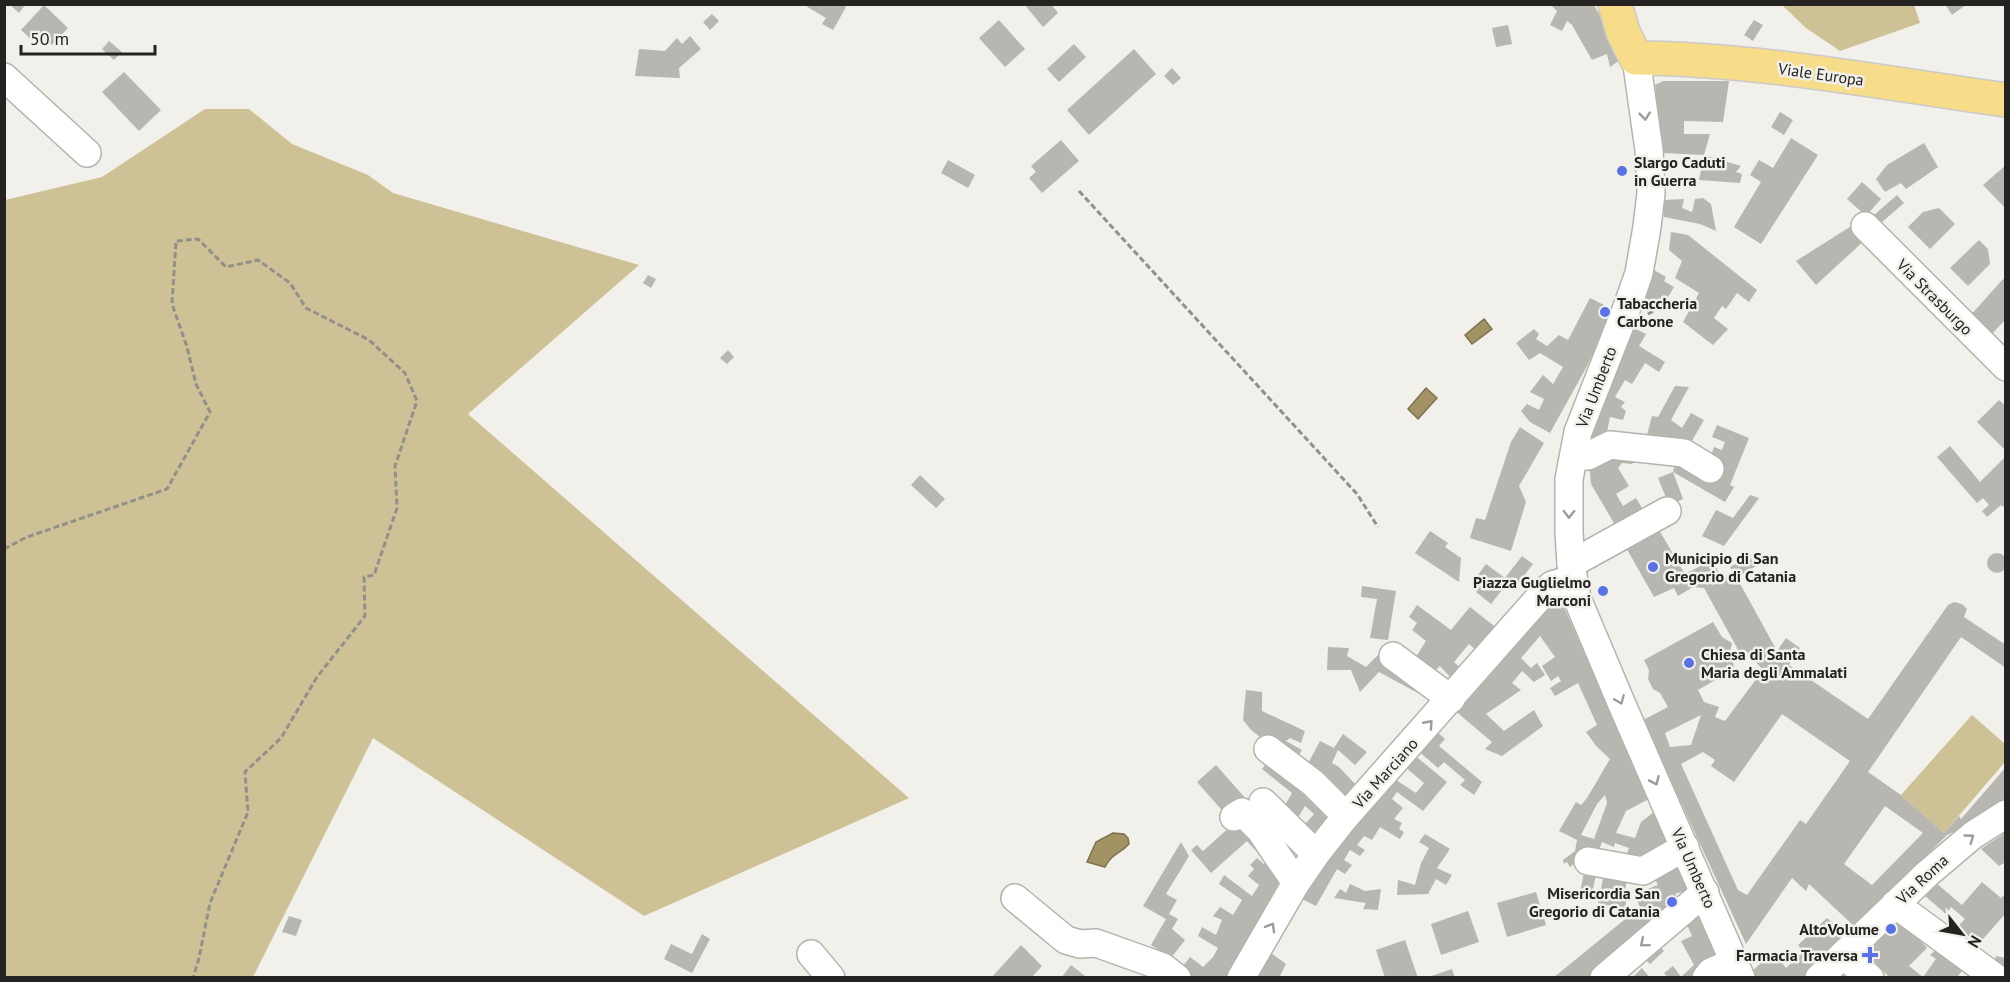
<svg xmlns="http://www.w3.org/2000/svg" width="2010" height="982" viewBox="0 0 2010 982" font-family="'PT Sans',sans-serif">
	<rect width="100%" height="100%" fill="#f1f0ea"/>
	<g fill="#cfc196">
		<path d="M1782,5H1914L1920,23L1840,51L1806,28Z"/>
		<path d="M205,109H249L292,144L368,175L393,193L639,265L468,414L909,798L644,916L373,738L253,977H5V200L102,177Z"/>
		<path d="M1972,715L2005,744V762L1944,833L1901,795Z"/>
	</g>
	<g fill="#a39364" stroke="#7d7150" stroke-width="1.5">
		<path d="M1484,319L1492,329L1472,344L1465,335Z"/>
		<path d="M1426,388L1437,398L1418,419L1408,409Z"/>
		<path d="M1113,833L1124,834L1128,838L1129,844C1120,854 1112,853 1105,867L1087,862L1096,842Z"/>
	</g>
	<g fill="#b8b6b1" fill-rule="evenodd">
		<path d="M9,4H26L19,13Z"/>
		<path d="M807,4H842L846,7L833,30L822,24L826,18L806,6Z"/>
		<path d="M1024,4H1051L1058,13L1043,27Z"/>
		<path d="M1550,4H1593L1606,25L1620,60L1610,67L1607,54L1592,60L1572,25L1567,21L1562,31L1550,25L1557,11Z"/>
		<path d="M1945,4H1967L1952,15Z"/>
		<path d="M44,5L68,28L52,45L39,33L32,40L21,30Z"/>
		<path d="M712,14L719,21L710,30L703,22Z"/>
		<path d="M999,20L1025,49L1005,67L979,38Z"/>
		<path d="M1754,20L1763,25L1753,41L1744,35Z"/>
		<path d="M1508,25L1512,44L1496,47L1492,28Z"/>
		<path d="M690,36L701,49L679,68L680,78L635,76L639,49L665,51L677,38L682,44Z"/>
		<path d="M109,41L122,52L114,60L102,49Z"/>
		<path d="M1074,44L1086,57L1059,82L1047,69Z"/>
		<path d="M1134,49L1156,74L1089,135L1067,110Z"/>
		<path d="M1172,68L1181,78L1173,85L1164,76Z"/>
		<path d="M124,72L161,110L139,131L102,92Z"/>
		<path d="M1663,81H1729L1723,122L1684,121V134H1710L1704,155L1662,153L1655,85Z"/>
		<path d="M1780,112L1793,120L1784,135L1771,127Z"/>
		<path d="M1791,138L1818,155L1761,244L1734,227L1761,182L1750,175L1759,160L1773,168Z"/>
		<path d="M1061,140L1079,161L1042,193L1029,178L1036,172L1031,166Z"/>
		<path d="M1924,143L1938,167L1906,189L1901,183L1885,192L1876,179L1887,165Z"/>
		<path d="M1704,155L1741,166L1736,172L1742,174L1740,183L1699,180Z"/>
		<path d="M948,160L975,175L968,188L941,173Z"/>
		<path d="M2006,165V209L1983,185Z"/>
		<path d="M1862,182L1881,199L1866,216L1847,199Z"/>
		<path d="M1897,195L1904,203L1881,223L1874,215Z"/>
		<path d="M1703,198L1711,204L1716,231L1700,224L1664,217L1663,200L1684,199L1682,208L1692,212L1695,199Z"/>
		<path d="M1939,208L1955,224L1930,249L1908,227L1923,212Z"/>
		<path d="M1853,225L1866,239L1816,285L1796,261Z"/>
		<path d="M1671,232L1688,235L1757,290L1749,302L1737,293L1726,309L1722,306L1714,318L1728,329L1713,345L1683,322L1699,293L1675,278L1682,261L1669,250Z"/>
		<path d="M1979,240L1988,249L1990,264L1968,286L1950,268Z"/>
		<path d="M1654,270L1666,277L1664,281L1674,287L1667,299L1633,315Z"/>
		<path d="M648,275L656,279L651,288L643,283Z"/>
		<path d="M2003,279L2006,281V319L1990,336L1969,317Z"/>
		<path d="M1590,298L1614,310L1586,368L1550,433L1530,422L1521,411L1527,404L1539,410L1544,399L1530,392L1543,375L1553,384L1563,367L1540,353L1529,360L1516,343L1534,329L1539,334L1536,339L1547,346L1559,335L1568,340Z"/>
		<path d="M1630,326L1646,334L1639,346L1665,362L1659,372L1645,363L1632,384L1625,380L1615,397L1625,402L1621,407L1626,411L1623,420L1610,417L1605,442L1589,451L1597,402Z"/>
		<path d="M728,350L734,357L727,364L720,358Z"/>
		<path d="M1675,386L1689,387L1671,420L1682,428L1691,413L1704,420L1686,451L1634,444L1638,433L1647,435L1652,416L1658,417Z"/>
		<path d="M1999,400L2006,406V451L1977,422Z"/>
		<path d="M1717,425L1749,438L1730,485L1734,487L1725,502L1673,472L1683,499L1669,505L1658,478L1673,472L1677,455L1708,464L1714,447L1722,450L1725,442L1712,437Z"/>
		<path d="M1520,427L1544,443L1519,486L1526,502L1511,551L1470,538L1476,518L1485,520L1511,442Z"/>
		<path d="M1950,446L1980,482L2006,456V504L2003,507L2001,505L1987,517L1982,511L1989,505L1983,498L1977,503L1937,457Z"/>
		<path d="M1610,451L1640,454L1632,464L1622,463L1618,468L1629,486L1616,494L1623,506L1636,498L1645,513L1618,530L1591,484L1589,464Z"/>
		<path d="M920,475L945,499L936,508L911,485Z"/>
		<path d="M1750,495L1759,498L1724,546L1702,536L1716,510L1733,518Z"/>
		<path d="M1656,525L1685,574L1712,560L1722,578L1733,572L1730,567L1749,556L1756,566L1737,578L1777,651L1786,638L1800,648L1789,665L1868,719L1948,605L1954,602L1962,604L1967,609L1964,617L2006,645V668L1961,637L1868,772L1901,795L1944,833L1959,816L1961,819L2006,767V797L1963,827L1947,835L1855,927L1809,884L1806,891L1792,878L1746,944L1643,720L1668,707L1660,693L1653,689L1648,679L1649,670L1644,660L1713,622L1722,637L1732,643L1730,653L1734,666L1728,673L1698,690L1704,702L1719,707L1715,717L1725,721L1763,670L1747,652L1741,655L1704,588L1693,587L1678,596L1674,588L1654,597L1624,544ZM1782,714L1850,761L1806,824L1800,820L1747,895L1738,890L1681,764L1703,752L1715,760L1711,766L1734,782ZM1701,715L1691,745L1670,747L1665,733ZM1885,806L1923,833L1872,885L1844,864Z"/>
		<path d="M1430,531L1448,543L1445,547L1461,558L1459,582L1415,553Z"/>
		<circle cx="1997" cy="563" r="10"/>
		<path d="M1522,556L1533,564L1516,586L1509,581L1491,604L1476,592L1482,584L1475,579L1486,564L1505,578Z"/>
		<path d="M1362,586L1396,591L1388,640L1370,638L1377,599L1361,597Z"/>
		<path d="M1560,598L1649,799L1626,811L1616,833L1635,838L1641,822L1655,811L1672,849L1623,863L1629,848L1615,843L1614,847L1602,842L1596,858L1584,856L1570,867L1567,862L1564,864L1563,860L1575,851L1577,840L1559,831L1576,802L1581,805L1587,798L1610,759L1597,747L1586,732L1597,725L1578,683L1555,696L1550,688L1561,681L1558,676L1551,681L1542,666L1555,657L1540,636L1521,658L1531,668L1537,663L1545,675L1534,682L1522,671L1512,683L1521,690L1486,714L1504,731L1534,710L1543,726L1502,756L1485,749L1492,742L1453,709L1552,600ZM1605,795L1607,803L1594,839L1581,835L1597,804Z"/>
		<path d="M1417,605L1451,630L1470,607L1498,629L1478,652L1469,644L1454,662L1463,670L1453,680L1440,666L1435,671L1412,663L1426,641L1412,630L1417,623L1409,617Z"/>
		<path d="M1328,647L1349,648L1347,656L1366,667L1379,654L1424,682L1416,692L1379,672L1360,692L1351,670H1327Z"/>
		<path d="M1246,690L1262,692V711L1305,731L1301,743L1290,738L1286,741L1302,750L1294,763L1251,730L1243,720Z"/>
		<path d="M1434,729L1445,739L1439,746L1482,782L1474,795L1460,785L1465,780L1444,762L1438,768L1417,750Z"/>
		<path d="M1343,734L1367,752L1355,765L1338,750L1332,763L1339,767L1358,787L1340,804L1304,771L1320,741L1334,748Z"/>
		<path d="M1413,754L1447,782L1423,811L1397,792L1392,799L1403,808L1394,819L1402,823L1399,829L1404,832L1400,839L1380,827L1372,840L1364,836L1357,845L1365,850L1360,856L1350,850L1344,860L1352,865L1345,874L1337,869L1316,906L1300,898L1342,837L1393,778L1416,793L1424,783L1404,766Z"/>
		<path d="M1271,757L1333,813L1308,840L1298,832L1314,814L1305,806L1299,816L1284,807L1292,793L1262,769Z"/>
		<path d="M1216,765L1247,800L1255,798L1228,817L1197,782Z"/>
		<path d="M1240,818L1262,843L1255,850L1247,841L1211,873L1191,850L1197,845L1203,851Z"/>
		<path d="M2006,832V862L1999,866L1981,849Z"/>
		<path d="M1425,834L1450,849L1437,868L1452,875L1446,885L1436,879L1428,894L1397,895L1398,880L1415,885L1421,863L1429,848L1419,842Z"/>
		<path d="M1181,842L1189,856L1166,894L1177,900L1169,914L1178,919L1172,929L1185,940L1171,958L1151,945L1166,919L1143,906Z"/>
		<path d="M1269,857L1284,876L1230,978H1189L1179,971L1190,957L1203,967L1213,957L1218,948L1198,936L1202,927L1216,935L1222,920L1213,916L1220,907L1233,915L1242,900L1219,884L1224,875L1252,896L1259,885L1248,876L1254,869L1250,865L1257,858L1264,864Z"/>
		<path d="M1676,858L1691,889L1675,894L1679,901L1589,978H1553L1640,907L1634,894L1658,885L1651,871Z"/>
		<path d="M1585,868L1597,870L1592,894L1580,892Z"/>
		<path d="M1605,869L1628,873L1625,891H1628L1625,909L1598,903Z"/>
		<path d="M1982,882L2001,898L2006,893V913L1969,955L1947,938L1965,919L1951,907L1946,914L1925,896L1936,883L1962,905Z"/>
		<path d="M1350,884L1365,891L1381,889L1378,910L1363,909L1366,903L1334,898L1340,889L1346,893Z"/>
		<path d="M1536,892L1546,925L1507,937L1497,903Z"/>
		<path d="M1468,911L1479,942L1441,955L1431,924Z"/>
		<path d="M1700,913L1722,962L1701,978H1668L1664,973L1673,966L1681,977L1694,965L1681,941L1692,936L1685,920Z"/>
		<path d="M289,916L302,920L296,936L282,932Z"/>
		<path d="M1898,917L1927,948L1909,966L1923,977L1936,959L1930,955L1941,946L1967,963L1957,978H1890L1875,962L1865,971L1854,959Z"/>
		<path d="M1827,918L1848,935L1806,978H1756L1752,971L1774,952L1786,968L1803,952L1798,945Z"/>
		<path d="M702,934L710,939L692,973L664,959L671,944L692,954Z"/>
		<path d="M1405,940L1418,978H1385L1376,950Z"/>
		<path d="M1657,943L1664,951L1650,964L1642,956Z"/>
		<path d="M1021,945L1042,966L1031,978H991Z"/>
		<path d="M1267,950L1286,964L1279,978H1251Z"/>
		<path d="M1996,956L2006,958V972L1992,969Z"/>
		<path d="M1071,965L1085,976L1084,978H1061Z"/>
		<path d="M1642,968L1650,978H1632Z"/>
		<path d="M1452,969L1455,978H1428V977Z"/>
	</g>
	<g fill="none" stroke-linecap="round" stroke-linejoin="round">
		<g stroke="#b4b3ad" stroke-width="30">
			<g id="minor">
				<path d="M1636,58L1649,150L1651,193L1647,227L1639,273L1629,302L1578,432L1569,479V532L1571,564L1577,598L1620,700L1741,978"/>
				<path d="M4,77L87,153"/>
				<path d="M1865,226L2006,367"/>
				<path d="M1574,456H1588L1610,445L1684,453L1710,469"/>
				<path d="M1571,564L1667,511"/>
				<path d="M1393,656L1451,699"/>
				<path d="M1268,749L1313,783L1346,816"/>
				<path d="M1263,802L1316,854"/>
				<path d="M1234,817L1242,812L1260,830L1296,883"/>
				<path d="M1588,861L1643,871L1685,847"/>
				<path d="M1015,898L1066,940L1080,944L1096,943L1163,967L1177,978"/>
				<path d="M1895,904L1996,978"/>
				<path d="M811,954L831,978"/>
				<path d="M1843,955L1870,978"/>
				<path d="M1241,978L1296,883L1316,854L1346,816L1544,592L1552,585L1573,579"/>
				<path d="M1604,978L1705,892"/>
				<path d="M1706,978L1711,972L1734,962"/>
				<path d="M1819,978L1927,874L1973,835L2006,814"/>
			</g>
		</g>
		<g stroke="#cacaca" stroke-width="36">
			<path id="major" d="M1615,4L1623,32L1636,58C1760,59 1883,83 2006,100"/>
		</g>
		<g stroke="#91908b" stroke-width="3" stroke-dasharray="6 3" stroke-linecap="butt">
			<path d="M1079,191L1357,494L1378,527"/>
			<path d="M1648,314L1663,305"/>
			<path d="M4,549L27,537L167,489L210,412L196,384L187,347L172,304L176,241L198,239L226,267L258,260L290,283L306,308L369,340L405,373L417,401L395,466L397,508L374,575L364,577L365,616L317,677L281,738L245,772L248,812L210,903L199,958L193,978"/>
		</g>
		<use href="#minor" stroke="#fff" stroke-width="27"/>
		<use href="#major" stroke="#f7dd89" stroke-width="33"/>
	</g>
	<defs><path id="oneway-chevron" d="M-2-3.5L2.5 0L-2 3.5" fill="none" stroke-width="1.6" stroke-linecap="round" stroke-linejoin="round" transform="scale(1.5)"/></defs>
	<g stroke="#9c9c9b">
		<use href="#oneway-chevron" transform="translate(1645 116) rotate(84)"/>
		<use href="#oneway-chevron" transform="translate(1569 514) rotate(91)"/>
		<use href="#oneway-chevron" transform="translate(1620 700) rotate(67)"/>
		<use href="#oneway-chevron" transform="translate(1429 724) rotate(-48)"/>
		<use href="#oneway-chevron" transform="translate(1655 781) rotate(66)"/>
		<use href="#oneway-chevron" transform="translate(1970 838) rotate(-36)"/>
		<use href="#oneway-chevron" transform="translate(1271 927) rotate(-60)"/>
		<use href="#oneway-chevron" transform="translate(1644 943) rotate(140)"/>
	</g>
	<g fill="#5971e7" stroke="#f1f0ea" stroke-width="2">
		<circle cx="1622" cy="171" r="6"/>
		<circle cx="1605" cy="312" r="6"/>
		<circle cx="1653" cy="567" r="6"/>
		<circle cx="1603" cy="591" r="6"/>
		<circle cx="1689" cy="663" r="6"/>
		<circle cx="1672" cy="902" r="6"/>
		<circle cx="1891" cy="929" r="6"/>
		<path d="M1867 946h6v6h6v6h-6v6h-6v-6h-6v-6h6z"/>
	</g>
	<g text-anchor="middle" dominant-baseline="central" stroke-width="5" stroke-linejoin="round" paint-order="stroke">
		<g font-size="16" fill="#242321" stroke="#f1f0ea">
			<text transform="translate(1821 74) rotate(8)">Viale Europa</text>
			<text transform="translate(1935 297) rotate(45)">Via Strasburgo</text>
			<text transform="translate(1596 387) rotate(-69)">Via Umberto</text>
			<text transform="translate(1385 773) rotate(-48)">Via Marciano</text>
			<text transform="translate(1694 868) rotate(66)">Via Umberto</text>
			<text transform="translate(1922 879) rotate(-43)">Via Roma</text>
		</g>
		<g font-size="16" font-weight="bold" fill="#242321" stroke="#f1f0ea" text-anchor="start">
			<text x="1634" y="162">Slargo Caduti<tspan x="1634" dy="18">in Guerra</tspan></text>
			<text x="1617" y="303">Tabaccheria<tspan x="1617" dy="18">Carbone</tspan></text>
			<text x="1665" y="558">Municipio di San<tspan x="1665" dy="18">Gregorio di Catania</tspan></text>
			<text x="1591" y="582" text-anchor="end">Piazza Guglielmo<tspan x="1591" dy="18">Marconi</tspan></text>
			<text x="1701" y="654">Chiesa di Santa<tspan x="1701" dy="18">Maria degli Ammalati</tspan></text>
			<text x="1660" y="893" text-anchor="end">Misericordia San<tspan x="1660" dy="18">Gregorio di Catania</tspan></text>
			<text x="1879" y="929" text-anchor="end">AltoVolume</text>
			<text x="1858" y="955" text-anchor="end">Farmacia Traversa</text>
		</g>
	</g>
	<rect width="2010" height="982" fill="none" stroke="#242321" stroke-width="12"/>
	<g transform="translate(1962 934) rotate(121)" stroke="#f1f0ea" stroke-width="4.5" paint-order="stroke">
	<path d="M0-4.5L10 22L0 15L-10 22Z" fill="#242321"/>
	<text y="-9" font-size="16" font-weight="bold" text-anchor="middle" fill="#242321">N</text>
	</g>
	<path d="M21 45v9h134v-9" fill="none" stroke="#242321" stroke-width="3"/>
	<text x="30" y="45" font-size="18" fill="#242321" stroke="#f1f0ea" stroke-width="4.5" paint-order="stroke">50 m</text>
</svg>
